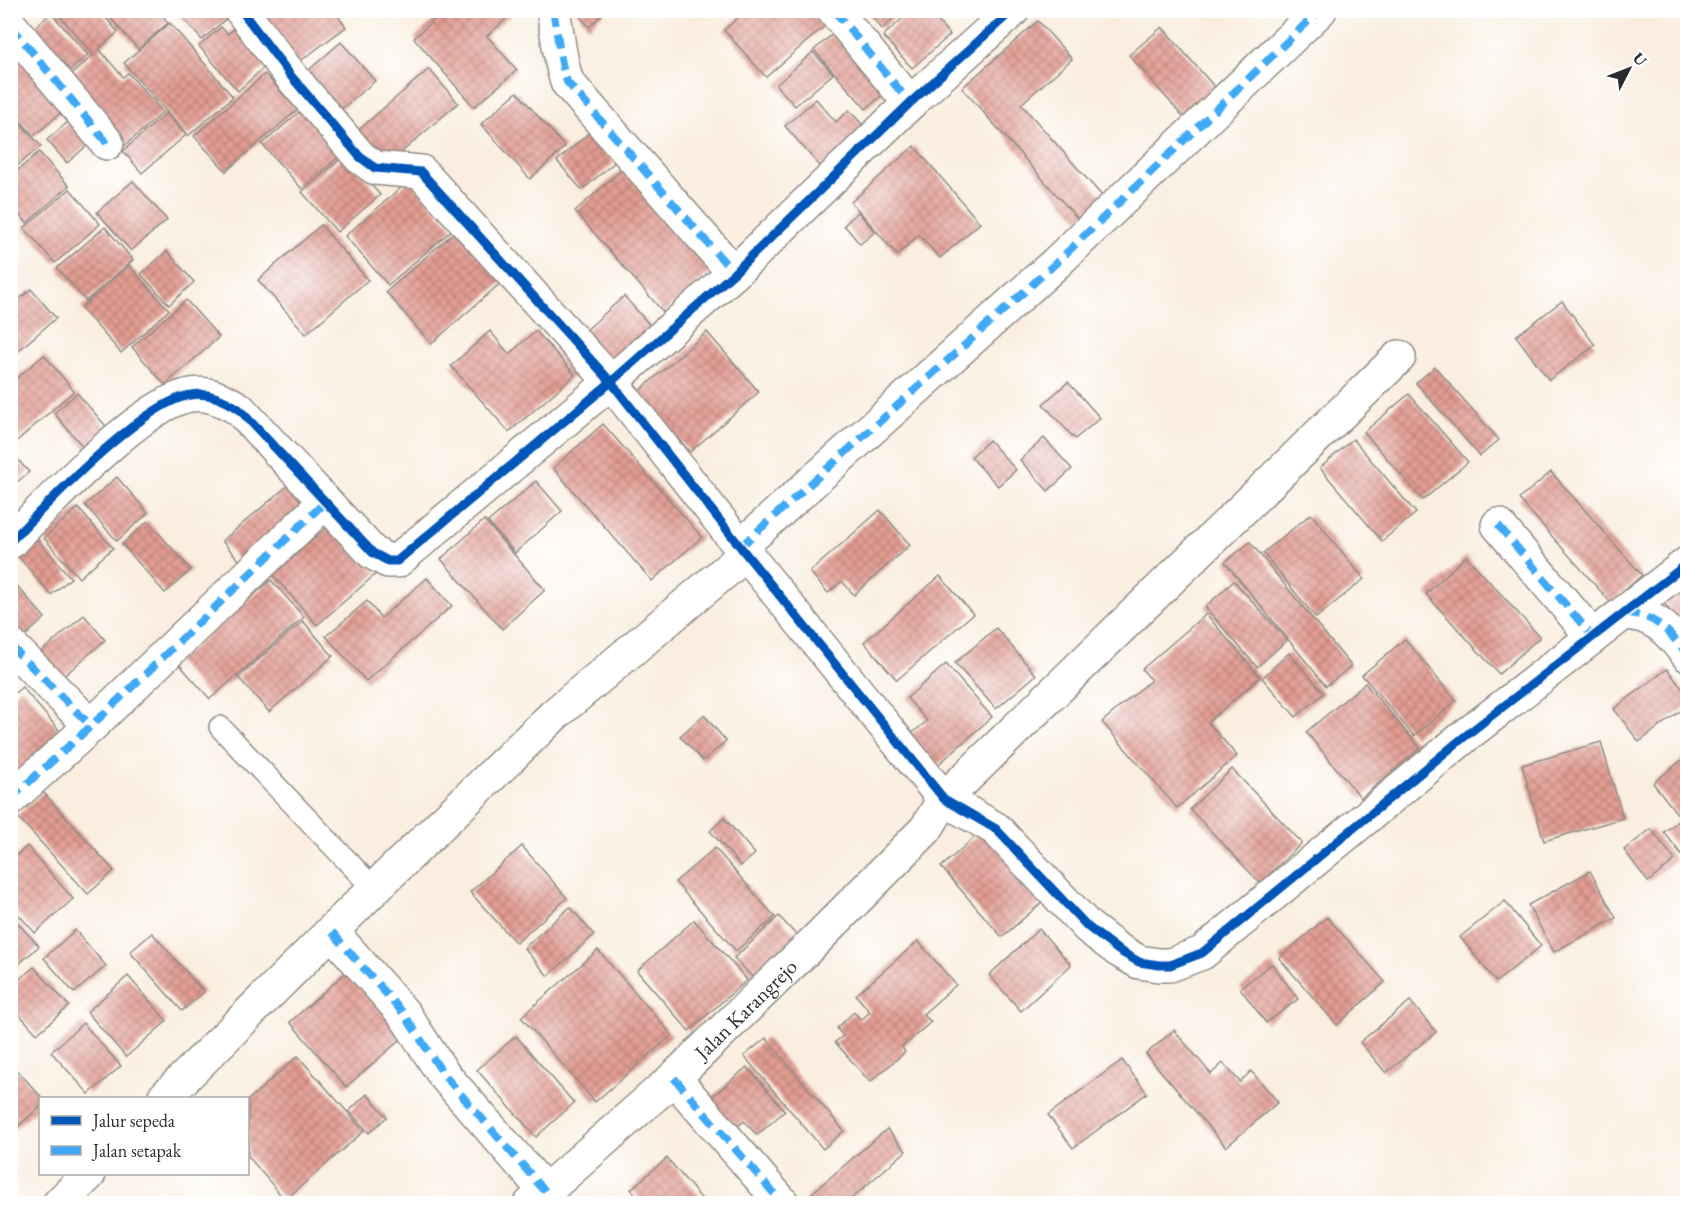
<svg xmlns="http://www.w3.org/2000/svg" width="1698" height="1214" viewBox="0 0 1698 1214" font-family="'EB Garamond',serif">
	<defs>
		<pattern id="building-cross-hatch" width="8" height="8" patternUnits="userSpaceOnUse" patternTransform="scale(1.5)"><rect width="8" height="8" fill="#e39d93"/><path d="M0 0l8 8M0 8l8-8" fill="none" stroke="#b88078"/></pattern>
	</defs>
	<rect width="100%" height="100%" fill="#fff"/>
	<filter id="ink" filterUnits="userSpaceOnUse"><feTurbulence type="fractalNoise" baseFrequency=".0167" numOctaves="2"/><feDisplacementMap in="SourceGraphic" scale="12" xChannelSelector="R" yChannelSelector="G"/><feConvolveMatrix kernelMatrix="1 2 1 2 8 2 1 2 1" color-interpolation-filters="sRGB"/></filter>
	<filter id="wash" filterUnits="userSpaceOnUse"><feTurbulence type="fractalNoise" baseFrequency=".008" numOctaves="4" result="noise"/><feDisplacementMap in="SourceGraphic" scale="24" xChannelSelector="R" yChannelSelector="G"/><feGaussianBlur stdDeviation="1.35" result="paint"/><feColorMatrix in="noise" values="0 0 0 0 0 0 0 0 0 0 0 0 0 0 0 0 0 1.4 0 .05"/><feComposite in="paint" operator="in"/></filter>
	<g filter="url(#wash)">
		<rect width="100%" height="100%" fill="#f9eedf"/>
		<g id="blocks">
			<g fill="url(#building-cross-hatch)">
				<path d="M55,10H99L118,32L99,49L123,77L128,73L163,112L121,149L70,76L93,55Z"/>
				<path d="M103,10H159L168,23L138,49Z"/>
				<path d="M176,10H236L202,40Z"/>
				<path d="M249,10H334L346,27L291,68Z"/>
				<path d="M445,10H516L487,36L517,70L474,107L414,38Z"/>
				<path d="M575,10H607L589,27Z"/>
				<path d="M747,10H831L836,16L766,77L724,30Z"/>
				<path d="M866,10H903L882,29Z"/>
				<path d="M912,10H928L950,35L912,68L883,36Z"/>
				<path d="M51,13L88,55L64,76L27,34Z"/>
				<path d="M1038,21L1072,59L1021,104L1103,197L1078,219L962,88Z"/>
				<path d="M170,23L233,97L188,136L124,63Z"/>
				<path d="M238,25L270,62L238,91L199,46L221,27L228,34Z"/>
				<path d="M842,26L894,85L866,109L814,50Z"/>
				<path d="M1162,27L1218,91L1186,120L1129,55Z"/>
				<path d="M10,37L72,103L34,136L10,109Z"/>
				<path d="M341,42L375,81L335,114L302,76Z"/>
				<path d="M813,52L833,74L795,106L776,85Z"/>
				<path d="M429,69L458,103L386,166L356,132Z"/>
				<path d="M265,74L297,110L226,171L194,136Z"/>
				<path d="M517,92L565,147L530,179L481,124Z"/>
				<path d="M816,99L836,122L849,110L870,133L825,172L785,126Z"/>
				<path d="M304,108L343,153L302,189L262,144Z"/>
				<path d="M10,112L41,146L10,172Z"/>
				<path d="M166,113L186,135L142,173L123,151Z"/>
				<path d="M76,115L96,138L67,163L47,140Z"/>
				<path d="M589,133L615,162L582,190L557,161Z"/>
				<path d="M914,146L980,223L940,258L919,235L897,255L851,202Z"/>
				<path d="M39,152L69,186L27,223L10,204V177Z"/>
				<path d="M345,155L380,195L337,232L302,192Z"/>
				<path d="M626,166L715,268L664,313L575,211Z"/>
				<path d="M410,180L453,229L388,285L345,236Z"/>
				<path d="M133,181L167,220L131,251L97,212Z"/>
				<path d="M70,189L100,224L55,263L24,228Z"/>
				<path d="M858,212L875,232L860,244L844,225Z"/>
				<path d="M321,225L368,280L306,334L258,280Z"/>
				<path d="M105,227L133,260L86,301L57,268Z"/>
				<path d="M459,228L504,280L431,344L386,292Z"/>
				<path d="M167,251L194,282L169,305L141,274Z"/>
				<path d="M129,265L169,310L121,353L81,308Z"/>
				<path d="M31,289L56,318L10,358V307Z"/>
				<path d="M624,296L655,331L613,367L583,333Z"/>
				<path d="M186,300L219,337L165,385L132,347Z"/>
				<path d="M1562,301L1595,345L1549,380L1516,336Z"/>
				<path d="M490,331L509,354L536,331L575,375L509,432L451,366Z"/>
				<path d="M707,332L759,392L690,452L638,392Z"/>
				<path d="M44,355L74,391L10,447V384Z"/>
				<path d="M1435,367L1499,440L1480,456L1416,383Z"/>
				<path d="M1068,382L1100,418L1075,439L1043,404Z"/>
				<path d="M77,393L118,440L95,461L54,413Z"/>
				<path d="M1409,394L1468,462L1423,500L1364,432Z"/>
				<path d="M603,424L702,537L652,581L553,468Z"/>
				<path d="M1044,438L1072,469L1048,491L1020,460Z"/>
				<path d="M1353,439L1416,513L1382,541L1320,468Z"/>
				<path d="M989,440L1016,470L998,486L971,457Z"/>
				<path d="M12,453L29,472L10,488V454Z"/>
				<path d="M1551,472L1642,575L1611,603L1519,499Z"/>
				<path d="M117,477L148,513L117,541L85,505Z"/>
				<path d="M536,481L562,511L515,553L488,522Z"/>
				<path d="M291,483L314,509L246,568L222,541Z"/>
				<path d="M78,508L113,548L79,578L44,538Z"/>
				<path d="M880,510L910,545L854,595L842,581L828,593L810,572Z"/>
				<path d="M1311,514L1364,579L1316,618L1263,553Z"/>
				<path d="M484,520L545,590L502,629L441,559Z"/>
				<path d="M148,521L191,570L165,593L122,544Z"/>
				<path d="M333,522L377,573L317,625L273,575Z"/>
				<path d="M37,539L71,578L51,595L18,556Z"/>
				<path d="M1250,542L1351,666L1326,686L1225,562Z"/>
				<path d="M1466,556L1540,637L1499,674L1426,594Z"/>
				<path d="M940,576L973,614L897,680L864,642Z"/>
				<path d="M10,578L45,618L16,644L10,637Z"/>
				<path d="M427,578L452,606L366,681L326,636L367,601L381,618Z"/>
				<path d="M271,580L304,617L210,699L177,662Z"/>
				<path d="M1234,581L1287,640L1257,667L1205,607Z"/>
				<path d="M1688,583V635L1663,602Z"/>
				<path d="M1206,614L1260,677L1208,722L1237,756L1177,808L1102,722L1151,680L1142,669Z"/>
				<path d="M84,615L105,640L56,683L34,658Z"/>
				<path d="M303,621L333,656L269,712L238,677Z"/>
				<path d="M996,628L1036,675L996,709L955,663Z"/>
				<path d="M1405,639L1456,701L1414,736L1362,675Z"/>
				<path d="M1289,653L1324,693L1296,717L1262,678Z"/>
				<path d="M946,664L992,717L932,770L905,739L927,721L907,698Z"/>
				<path d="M1667,669L1688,696V705L1639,742L1614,709Z"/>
				<path d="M1365,683L1420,748L1361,798L1306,732Z"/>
				<path d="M22,687L64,736L10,780V697Z"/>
				<path d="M704,715L726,741L703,761L680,736Z"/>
				<path d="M1601,742L1623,818L1544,841L1522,765Z"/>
				<path d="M1688,755V809L1679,816L1653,783Z"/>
				<path d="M1232,769L1302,843L1260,883L1190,809Z"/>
				<path d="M43,792L114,871L88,894L17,816Z"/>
				<path d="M1688,814V863L1664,832Z"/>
				<path d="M724,818L755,854L741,866L710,831Z"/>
				<path d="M984,829L1046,899L1002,937L941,867Z"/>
				<path d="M1651,829L1675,860L1648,882L1624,850Z"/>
				<path d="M27,846L73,899L35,933L10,905V861Z"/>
				<path d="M522,846L567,898L516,943L470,892Z"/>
				<path d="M715,848L775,917L736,951L675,882Z"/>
				<path d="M1590,871L1616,918L1554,952L1528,905Z"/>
				<path d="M1505,901L1541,946L1496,982L1460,937Z"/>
				<path d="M570,907L594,935L548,976L524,948Z"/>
				<path d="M10,915L39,946L10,972Z"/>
				<path d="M779,916L804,944L760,985L734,958Z"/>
				<path d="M1327,917L1385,982L1337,1025L1279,958Z"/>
				<path d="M694,920L747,980L689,1031L637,971Z"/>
				<path d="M1039,929L1071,965L1021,1011L989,975Z"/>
				<path d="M75,930L106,966L74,993L44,958Z"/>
				<path d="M152,933L204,992L182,1011L130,952Z"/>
				<path d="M918,941L956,985L923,1014L931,1022L902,1047L905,1052L870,1082L835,1042L843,1036L837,1028L854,1012L861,1020L870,1012L856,995Z"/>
				<path d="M598,950L672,1035L595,1102L521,1017Z"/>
				<path d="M1272,964L1298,999L1266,1023L1240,988Z"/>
				<path d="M34,967L69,1006L37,1034L10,1004V987Z"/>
				<path d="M352,967L409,1032L346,1087L290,1022Z"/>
				<path d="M128,976L167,1021L126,1057L87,1012Z"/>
				<path d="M1410,1001L1436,1032L1386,1073L1360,1042Z"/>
				<path d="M83,1023L121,1066L89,1094L51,1052Z"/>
				<path d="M1174,1030L1211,1074L1223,1063L1240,1082L1251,1071L1278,1102L1226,1147L1146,1054Z"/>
				<path d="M516,1036L574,1103L536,1137L477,1070Z"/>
				<path d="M766,1038L844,1131L823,1149L744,1056Z"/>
				<path d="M298,1056L364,1131L285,1200L248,1156V1100Z"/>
				<path d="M1122,1060L1147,1093L1073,1148L1048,1115Z"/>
				<path d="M747,1067L785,1111L757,1135L744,1121L735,1129L709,1099Z"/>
				<path d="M18,1071L42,1098L40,1107L10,1133V1077Z"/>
				<path d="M367,1094L387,1117L369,1133L349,1111Z"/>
				<path d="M887,1129L906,1151L845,1204H811L806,1198Z"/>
				<path d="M667,1158L706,1204H644L631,1189Z"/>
			</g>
		</g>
	</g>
	<g filter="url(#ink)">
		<use href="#blocks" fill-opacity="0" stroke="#928c85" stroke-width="1.5"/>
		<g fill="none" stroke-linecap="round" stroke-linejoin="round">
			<g stroke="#928c85" stroke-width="24">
				<path id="service" d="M220,727L374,889"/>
			</g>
			<g stroke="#928c85" stroke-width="36">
				<g id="minor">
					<path d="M241,10L291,76L360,157L375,168L421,172L611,382L746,554L944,799L996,829L1088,927L1118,950L1139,962L1159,965H1170L1202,953L1464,737L1688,563"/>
					<path d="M553,10C558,35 559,58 567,82L734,273"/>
					<path d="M834,10L910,103"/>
					<path d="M10,25L107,143"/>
					<path d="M1498,525L1593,637"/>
					<path d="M10,542C45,506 144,401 191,395C209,392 225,400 239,409L373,553L388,561H397L611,382L734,273L910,103L1013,10"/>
					<path d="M740,547L1056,263L1320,10"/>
					<path d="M1624,613C1656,614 1669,632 1688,655"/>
					<path d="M10,645L91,726"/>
					<path d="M10,799L91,726L325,502"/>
					<path d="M332,932L404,1014L444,1075L545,1191"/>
					<path d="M674,1078L783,1204"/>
					<path d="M164,1098L374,889L554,715L746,554"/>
					<path d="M59,1204L89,1174"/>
					<path id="s1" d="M531,1204L674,1078L816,940L926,829L944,799L1399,357"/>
				</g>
			</g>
			<use href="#service" stroke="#fff" stroke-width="21"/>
			<use href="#minor" stroke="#fff" stroke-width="33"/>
			<g stroke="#3fa9f5" stroke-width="8" stroke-dasharray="15 8" stroke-linecap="butt">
				<path d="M553,10C558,35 559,58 567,82L734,273"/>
				<path d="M834,10L910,103"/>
				<path d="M10,25L107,143"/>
				<path d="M1498,525L1593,637"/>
				<path d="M740,547L1056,263L1320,10"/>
				<path d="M1624,613C1656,614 1669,632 1688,655"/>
				<path d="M10,645L91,726"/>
				<path d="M10,799L91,726L325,502"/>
				<path d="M332,932L404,1014L444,1075L545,1191"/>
				<path d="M674,1078L783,1204"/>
			</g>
			<g stroke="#fff" stroke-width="13">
				<g id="cycleway">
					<path d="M241,10L291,76L360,157L375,168L421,172L611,382L746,554L944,799L996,829L1088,927L1118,950L1139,962L1159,965H1170L1202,953L1464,737L1688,563"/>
					<path d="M10,542C45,506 144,401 191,395C209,392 225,400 239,409L373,553L388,561H397L611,382L734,273L910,103L1013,10"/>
				</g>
			</g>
			<use href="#cycleway" stroke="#0057b8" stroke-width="9"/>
		</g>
	</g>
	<g text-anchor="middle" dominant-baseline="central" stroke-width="5" stroke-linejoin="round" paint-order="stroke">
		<g font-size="21" fill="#2b2b2b" stroke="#fff">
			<text stroke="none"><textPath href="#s1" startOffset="290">Jalan Karangrejo</textPath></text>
		</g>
	</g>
	<rect width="1698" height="1214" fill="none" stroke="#fff" stroke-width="36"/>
	<rect x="39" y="1097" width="210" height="78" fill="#ffffff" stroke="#aaaaaa" stroke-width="1.5"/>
	<rect x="51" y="1116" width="30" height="9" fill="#0057b8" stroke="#aaaaaa" stroke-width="1.5"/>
	<text x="93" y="1127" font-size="18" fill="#2b2b2b">Jalur sepeda</text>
	<rect x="51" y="1146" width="30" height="9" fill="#3fa9f5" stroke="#aaaaaa" stroke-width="1.5"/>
	<text x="93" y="1157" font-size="18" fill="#2b2b2b">Jalan setapak</text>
	<g transform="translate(1629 69) rotate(48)" stroke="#ffffff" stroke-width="4.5" paint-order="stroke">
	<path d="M0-4.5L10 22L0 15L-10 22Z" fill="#2b2b2b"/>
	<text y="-9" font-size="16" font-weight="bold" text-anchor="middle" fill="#2b2b2b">U</text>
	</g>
</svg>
